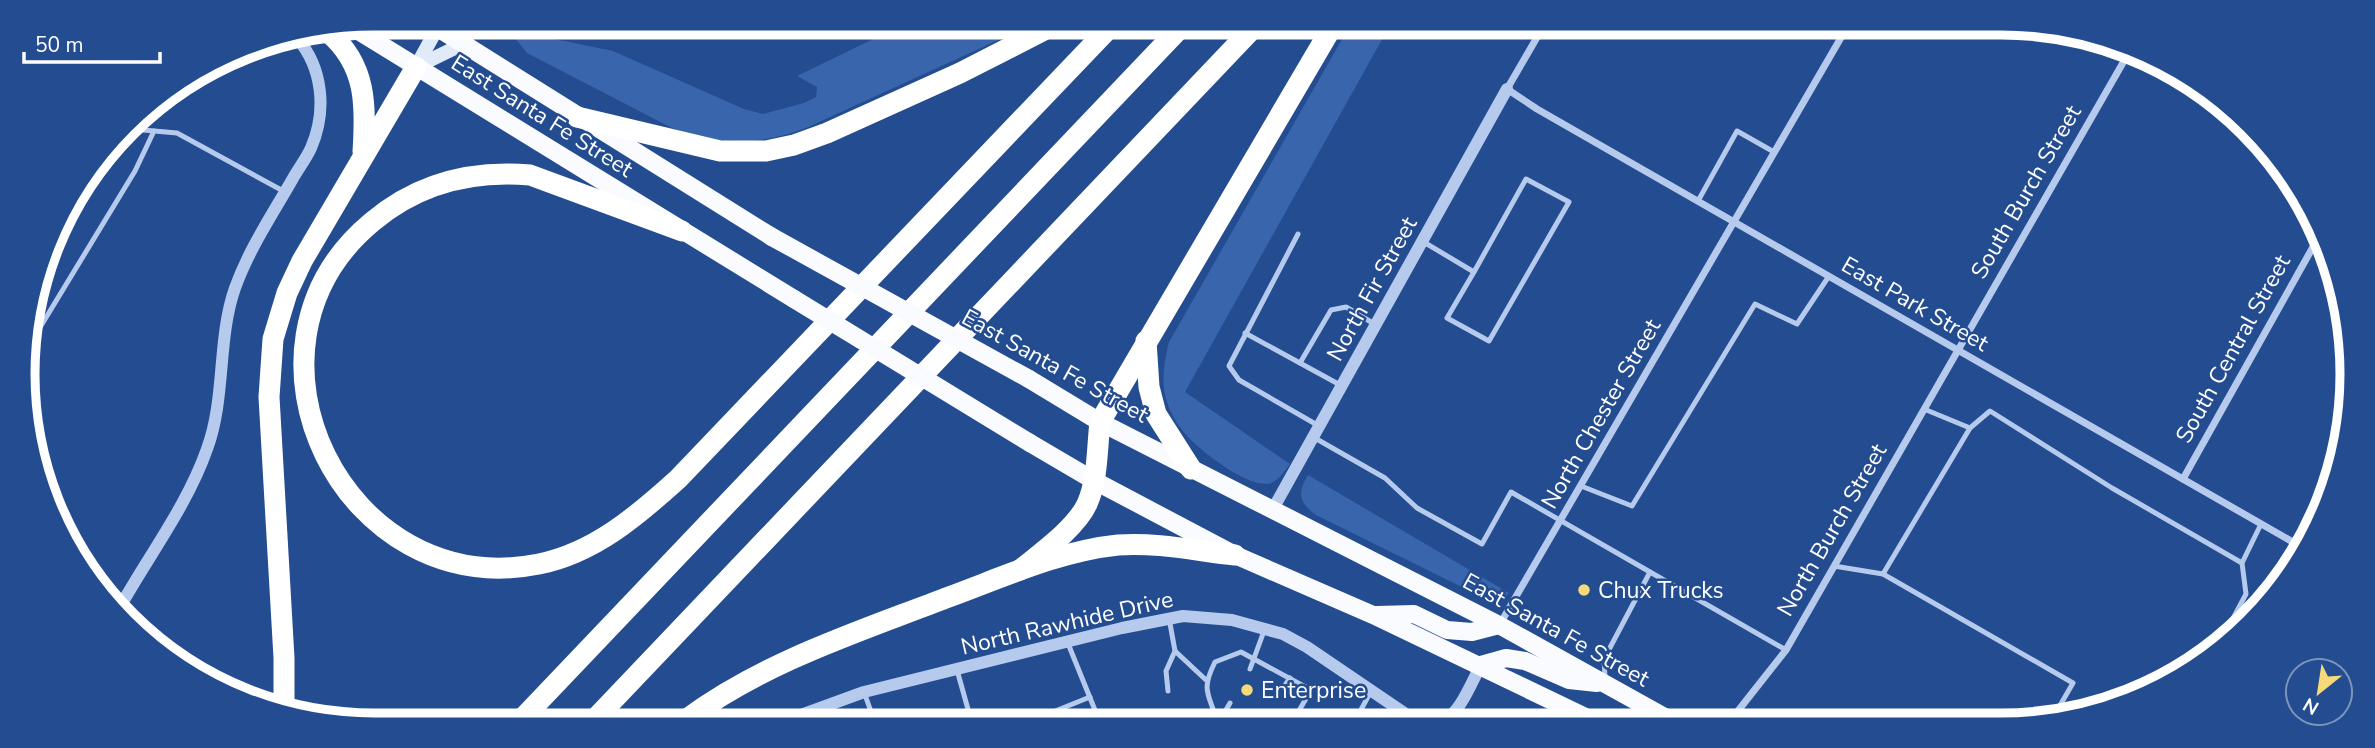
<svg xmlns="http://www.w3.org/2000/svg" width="2375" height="748" viewBox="0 0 2375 748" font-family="'Nunito Sans',sans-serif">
	<rect width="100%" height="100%" fill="#244c90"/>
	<g fill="#3865ac">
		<path d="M509,23H513L525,33L613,51L744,109L763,114L804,103L816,97L817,87L797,76L902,25H1031L806,128C757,146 718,147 670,127L527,53L511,33Z"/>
		<path d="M1349,27H1389L1185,392L1290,464C1285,471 1279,480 1271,483C1250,490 1202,452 1188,437C1179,427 1173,418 1168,405C1160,385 1164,362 1169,342Z"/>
		<path d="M1308,475L1509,593L1500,601L1486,599L1316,515C1299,503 1297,493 1308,475Z"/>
	</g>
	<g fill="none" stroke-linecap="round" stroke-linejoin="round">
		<g stroke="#b5caec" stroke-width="5">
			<path d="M817,25L821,27L851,25"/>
			<path d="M132,124L143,130L177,133L285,192"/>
			<path d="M1698,201L1737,131L1774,152"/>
			<path d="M56,228L71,203"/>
			<path d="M1298,234L1229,366L1239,380L1319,426"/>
			<path d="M1422,241L1474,272L1526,179L1569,202L1489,341L1447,318L1474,272"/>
			<path d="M26,332L36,334L135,171L154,131"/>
			<path d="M1245,333L1342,386"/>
			<path d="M1300,363L1331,310L1346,307L1376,325"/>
			<path d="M1924,409L1970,428L1990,411L2112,488L2242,563L2246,594L2220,643"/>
			<path d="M1313,437L1385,478L1417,508L1482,544L1511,492L1650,572L1604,659L1605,678"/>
			<path d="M1581,486L1632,506L1755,304L1797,324L1829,276"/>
			<path d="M2242,563L2261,524"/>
			<path d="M1834,566L1883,574L2073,683L2051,721"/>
			<path d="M1650,572L1786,650"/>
			<path d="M1883,574L1970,428"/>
			<path d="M1169,618L1175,651L1206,680"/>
			<path d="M1067,641L1099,720"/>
			<path d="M1250,669L1264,631"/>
			<path d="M957,670L971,720"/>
			<path d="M1283,688L1290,678"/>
			<path d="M1168,691L1166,671L1175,651"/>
			<path d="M864,692L874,720"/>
			<path d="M1222,717L1230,703"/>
			<path d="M1033,720L1090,697"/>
			<path d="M1217,720C1208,693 1201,690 1215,662L1241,652L1311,690L1293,721"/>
			<path d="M1355,721L1371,691"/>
		</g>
		<g stroke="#b5caec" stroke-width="7">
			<path d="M1543,27L1507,89L1537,109L2305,549"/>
			<path d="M2183,479L2318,238"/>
			<path d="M1500,624L1846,29"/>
			<path d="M1730,721L1786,650L2128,54"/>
		</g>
		<g stroke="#b5caec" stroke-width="12">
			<path d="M1273,509L1507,89"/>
			<path d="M120,607C149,555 187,506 207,449C226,398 217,339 235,288C249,249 272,215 292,180C298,169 306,159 311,148C327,111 323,68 297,38"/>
			<path d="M790,719L864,692L1122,628L1183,616L1232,620L1283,634L1307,647L1416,721"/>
			<path d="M1443,721C1461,712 1471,683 1481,665"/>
		</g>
		<g stroke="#e0eaf9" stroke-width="14">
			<path d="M416,67L463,44L475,23"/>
			<path d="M416,67L440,23"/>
		</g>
		<g stroke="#fafbff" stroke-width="18">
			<path d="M430,23L772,237"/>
			<path d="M352,27L794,299"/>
			<path d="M1029,379L1100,422L1499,625L1672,721"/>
			<path d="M1030,443L1093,480L1235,555L1373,615L1594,721"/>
			<path d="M1377,615L1414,614L1447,630L1472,632L1499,625"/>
			<path d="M1481,665L1506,658L1525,661L1569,680L1597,683"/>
		</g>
		<g stroke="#fff" stroke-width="21">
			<path d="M328,32C367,65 366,106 363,152"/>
			<path d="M577,117L720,151H766L794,145L827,133L960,73L1054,25"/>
			<path d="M682,231L530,175C471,170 418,183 372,222C219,349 345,603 539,564C594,553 637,516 678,479L1111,26"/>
			<path d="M1146,341L1149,387L1156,414L1191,469"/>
			<path d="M1020,570C1041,553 1076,528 1087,504C1098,480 1097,447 1100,422L1332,27"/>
			<path d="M284,710V658L269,397L273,339L287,293L302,261L416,67"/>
			<path d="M522,719L1182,26"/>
			<path d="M595,719L1255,26"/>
			<path d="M687,719C764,662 858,632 946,598C1001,578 1059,551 1118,545C1157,542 1197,551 1235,555"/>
		</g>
		<g stroke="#fafbff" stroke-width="18">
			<path d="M772,237L1029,379"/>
			<path d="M794,299L1030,443"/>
		</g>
	</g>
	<g fill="#f6da78" stroke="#244c90" stroke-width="2.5">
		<circle cx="1584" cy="590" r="7"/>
		<circle cx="1247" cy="690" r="7"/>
	</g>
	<g text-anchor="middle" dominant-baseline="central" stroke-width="5" stroke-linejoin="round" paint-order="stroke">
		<g font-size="23" fill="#fff" stroke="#244c90">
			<text transform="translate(542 116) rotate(32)">East Santa Fe Street</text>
			<text transform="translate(2026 192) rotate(-60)">South Burch Street</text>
			<text transform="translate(1372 289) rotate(-61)">North Fir Street</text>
			<text transform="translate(1915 304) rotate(30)">East Park Street</text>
			<text transform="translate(2233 349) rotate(-61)">South Central Street</text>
			<text transform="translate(1055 366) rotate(29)">East Santa Fe Street</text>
			<text transform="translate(1601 414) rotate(-60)">North Chester Street</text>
			<text transform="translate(1832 530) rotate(-60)">North Burch Street</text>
			<text transform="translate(1067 623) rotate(-13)">North Rawhide Drive</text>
			<text transform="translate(1556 630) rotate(29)">East Santa Fe Street</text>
		</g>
		<g font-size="23" fill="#fff" stroke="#244c90" text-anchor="start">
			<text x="1598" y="590">Chux Trucks</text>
			<text x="1261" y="690">Enterprise</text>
		</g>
	</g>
	<path d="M0 0H2375V748H0ZM374 35H2001A339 339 0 0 1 2340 374V374A339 339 0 0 1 2001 713H374A339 339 0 0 1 35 374V374A339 339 0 0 1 374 35Z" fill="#244c90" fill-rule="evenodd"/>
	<path fill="none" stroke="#fff" stroke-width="9" d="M374 35H2001A339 339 0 0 1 2340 374V374A339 339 0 0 1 2001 713H374A339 339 0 0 1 35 374V374A339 339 0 0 1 374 35Z"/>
	<g transform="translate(2319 692) rotate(210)"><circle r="33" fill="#244c90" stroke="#7c94bc" stroke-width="2"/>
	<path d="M0-5L12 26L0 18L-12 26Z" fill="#f6da78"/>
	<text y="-10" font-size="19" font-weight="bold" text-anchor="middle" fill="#ffffff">N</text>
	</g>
	<path d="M24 52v10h136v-10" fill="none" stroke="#ffffff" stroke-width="3.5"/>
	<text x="35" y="52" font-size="21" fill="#ffffff" stroke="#244c90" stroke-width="5" paint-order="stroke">50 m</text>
</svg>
